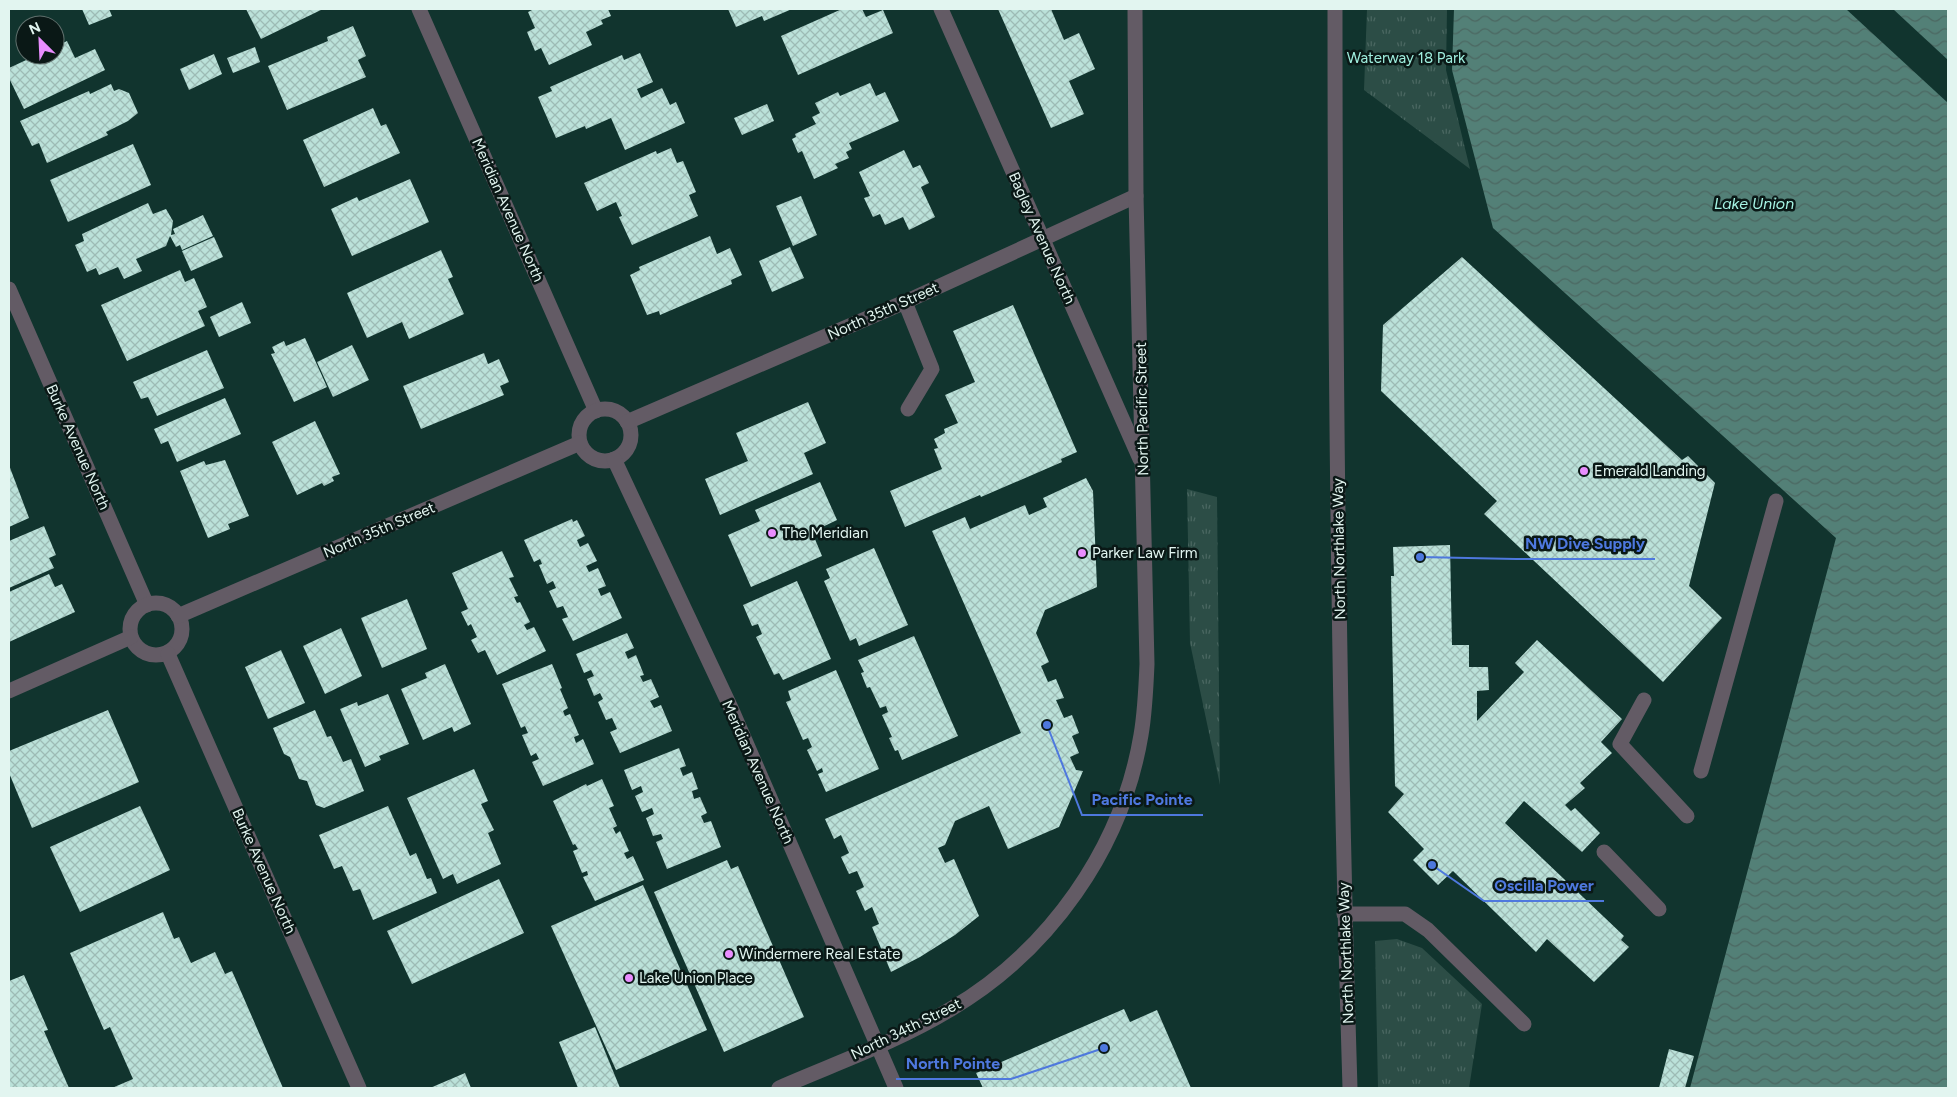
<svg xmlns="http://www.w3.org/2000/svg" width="1957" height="1097" viewBox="0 0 1957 1097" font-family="Figtree,sans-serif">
	<defs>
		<pattern id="grass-tufts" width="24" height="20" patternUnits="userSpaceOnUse" patternTransform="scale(1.25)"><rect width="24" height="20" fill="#2c4d46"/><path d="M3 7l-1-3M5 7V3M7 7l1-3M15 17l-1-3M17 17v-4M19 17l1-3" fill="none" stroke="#4a6761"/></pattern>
		<pattern id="water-waves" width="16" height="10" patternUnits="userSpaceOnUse" patternTransform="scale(1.25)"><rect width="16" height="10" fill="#538077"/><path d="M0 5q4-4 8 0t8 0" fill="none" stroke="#4c6862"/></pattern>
		<pattern id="building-cross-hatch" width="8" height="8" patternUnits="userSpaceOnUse" patternTransform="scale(1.25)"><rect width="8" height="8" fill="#bbe1d9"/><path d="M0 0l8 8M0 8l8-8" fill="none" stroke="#9dbbb5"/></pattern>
	</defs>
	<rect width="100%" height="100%" fill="#11342e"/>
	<g fill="url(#grass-tufts)">
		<path d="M1367,9H1447L1446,70L1470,169L1364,90Z"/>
		<path d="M1187,489L1217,497L1220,785L1190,643Z"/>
		<path d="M1397,939L1422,948L1482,1004L1469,1088H1378L1375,941Z"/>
	</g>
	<path fill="url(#water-waves)" d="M1454,9H1948V1088H1690L1836,538L1493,228L1452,70Z"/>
	<path fill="#11342e" d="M1846,9H1893L1948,60V103Z"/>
	<g fill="url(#building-cross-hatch)">
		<path d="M82,9H109L112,16L89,25Z"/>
		<path d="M246,9H323L261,39Z"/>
		<path d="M534,9H608L611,16L601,20L603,24L586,32L592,45L549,65L541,48L535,51L527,32L535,28L528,12Z"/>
		<path d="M728,9H792L764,21L762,16L736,27Z"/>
		<path d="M842,9H862L866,17L883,10L893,33L798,75L781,36Z"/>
		<path d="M998,9H1051L1064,40L1079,33L1095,69L1069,81L1084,114L1051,128Z"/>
		<path d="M353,26L366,56L358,60L366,77L287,110L268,66L328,41L327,37Z"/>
		<path d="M67,41L75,58L95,49L105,70L24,109L9,78V68L37,55H55V47Z"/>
		<path d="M255,47L260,62L233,73L227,58Z"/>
		<path d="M640,53L653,82L637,89L641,98L662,88L670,105L676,102L685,123L625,150L611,118L586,129L585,126L556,138L538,97L552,91L550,87L622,55L624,60Z"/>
		<path d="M214,54L222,74L189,90L180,69Z"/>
		<path d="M870,83L876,96L885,92L899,121L849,143L852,149L846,152L849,158L835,164L838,168L814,179L802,151L798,153L792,139L796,137L795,134L816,124L812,117L820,113L815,103L838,92L840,96Z"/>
		<path d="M111,84L114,91L119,89L129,93L138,113L128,121L106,132L108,135L47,163L39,143L32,146L20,121L89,91L90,94Z"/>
		<path d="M767,104L774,121L742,135L734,118Z"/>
		<path d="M373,108L381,126L386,124L400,153L324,187L303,140Z"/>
		<path d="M133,144L151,185L68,222L50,180Z"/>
		<path d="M671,148L677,163L683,161L696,192L689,195L698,216L632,245L619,217L622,216L616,202L597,211L584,183L656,151L657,154Z"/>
		<path d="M904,150L913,168L920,165L929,183L921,187L935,217L909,230L903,217L885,225L880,214L873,217L864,198L870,196L859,172Z"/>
		<path d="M410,179L429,222L352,256L331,209L357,197L359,201Z"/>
		<path d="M801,196L817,235L793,246L776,206Z"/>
		<path d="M148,203L153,214L166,209L173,221L171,235L175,234L173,229L203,215L213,236L182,250L180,245L176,247L170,236L166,246L136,259L142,271L124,279L118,267L99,275L96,268L87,272L75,245L84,241L82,234Z"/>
		<path d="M710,236L717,254L730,248L742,275L731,280L732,284L660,315L659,311L647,315L630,275L640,270L639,267Z"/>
		<path d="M214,237L223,257L191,271L182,251Z"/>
		<path d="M790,247L804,278L772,292L759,261Z"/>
		<path d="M441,250L453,277L448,279L464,314L409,339L402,322L367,338L347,293Z"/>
		<path d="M1462,257L1682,460L1688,456L1715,483L1689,586L1722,618L1663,682L1484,514L1497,501L1381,391L1383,325Z"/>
		<path d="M180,270L185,282L194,278L207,307L198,311L205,326L127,361L101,305Z"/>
		<path d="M242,302L251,323L219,337L210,317Z"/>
		<path d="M1013,305L1077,452L1061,459L1062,462L981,497L980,495L905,527L890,491L942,469L934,449L938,448L934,439L945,433L944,429L958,423L945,395L975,382L953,331Z"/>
		<path d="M305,338L327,387L294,402L271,354L275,353L272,347L284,341L286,346Z"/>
		<path d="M352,345L369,380L333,397L317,362Z"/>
		<path d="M207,350L224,388L157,416L148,397L141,399L133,382Z"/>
		<path d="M484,353L488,364L499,359L509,382L500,386L504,395L421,429L403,386Z"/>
		<path d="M225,398L241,434L177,462L168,441L161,444L154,429Z"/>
		<path d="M808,402L826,443L804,453L813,474L720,515L705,479L748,461L736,433Z"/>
		<path d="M315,421L340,474L332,477L334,481L324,486L322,483L297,495L272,442Z"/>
		<path d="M225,460L249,516L228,524L230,529L208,538L180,471L204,461L206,465Z"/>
		<path d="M9,465L29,518L9,527Z"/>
		<path d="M1086,478L1093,491L1097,587L1045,610L1036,633L1049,662L1041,666L1048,682L1056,679L1064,698L1056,700L1064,718L1072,715L1079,733L1072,736L1079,753L1070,757L1076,770L1083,771L1059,827L1008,849L989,806L955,821L945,845L938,848L945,863L954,859L979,916L955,935L920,957L891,972L872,927L879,924L872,907L865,911L856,891L864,887L857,871L849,874L841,857L849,853L841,835L834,839L825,819L1021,733L932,531L965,517L970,529L1025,505L1029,515L1047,507L1043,498Z"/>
		<path d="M820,482L837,520L812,532L822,556L751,587L728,535L760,521L755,510Z"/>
		<path d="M572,519L573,522L577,520L585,536L577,540L580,547L588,543L597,561L586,566L589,572L598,568L606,586L598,589L601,596L610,592L622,618L573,641L562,619L568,617L563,606L557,608L549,591L556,588L553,581L547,584L539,565L542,564L540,559L534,562L524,540Z"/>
		<path d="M44,526L56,555L49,558L54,568L9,588V541Z"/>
		<path d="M1450,545L1452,645H1469V667H1488L1489,690L1477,691V721L1524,672L1515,663L1537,640L1622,719L1601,742L1612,753L1580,783L1585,788L1565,805L1571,811L1575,808L1600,833L1582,852L1524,801L1505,823L1624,936L1621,940L1629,947L1594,982L1547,939L1536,952L1453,871L1438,885L1413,860L1424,849L1388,812L1404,794L1395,786L1391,576H1394L1393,547Z"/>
		<path d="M874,548L908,625L859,646L856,638L850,641L824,581L830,578L826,569Z"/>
		<path d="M502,551L514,577L509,578L518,596L514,597L517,603L520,602L530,622L524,625L527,630L534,627L546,651L497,675L485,650L478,653L471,640L477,637L471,624L468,626L461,612L468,609L452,573Z"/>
		<path d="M49,574L55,587L62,584L75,612L9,642V592Z"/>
		<path d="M797,581L831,659L783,680L779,673L774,675L756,637L762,634L758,624L752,626L743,605Z"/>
		<path d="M407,599L427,649L382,668L361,618Z"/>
		<path d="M341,628L362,676L325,694L303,646Z"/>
		<path d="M627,633L634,648L625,652L628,659L636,655L644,675L640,676L643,682L651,679L659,697L650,701L654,708L661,705L672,731L620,753L610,732L617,729L612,718L606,720L598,702L603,699L600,693L594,696L587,679L594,676L591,670L584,673L576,654Z"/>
		<path d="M914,636L958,736L902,760L898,750L895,751L889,738L892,737L882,715L888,712L886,706L880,708L870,687L867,688L861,673L864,672L858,660Z"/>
		<path d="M281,650L305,703L268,719L245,667Z"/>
		<path d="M445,664L471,724L454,732L452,727L423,740L401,689L427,678L425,673Z"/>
		<path d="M552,664L562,688L560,689L568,708L563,711L565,716L570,714L579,735L574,737L576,743L583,739L594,764L543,786L532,762L539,759L536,753L531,756L522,735L528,733L525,726L521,728L502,684Z"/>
		<path d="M836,670L879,769L826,792L818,774L823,772L822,768L817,771L807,750L812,747L808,738L803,740L786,702L791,700L788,691Z"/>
		<path d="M388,694L409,744L379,756L381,760L365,767L340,709L357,702L358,706Z"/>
		<path d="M108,710L139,782L32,828L9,773V751Z"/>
		<path d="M315,710L327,737L331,736L343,762L351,759L364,791L324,808L316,805L307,781L299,779L290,757L284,754L273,728Z"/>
		<path d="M679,748L686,766L680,768L683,776L692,772L698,789L692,791L694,799L700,797L707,813L701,816L704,823L711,821L721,847L667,869L656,842L663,839L661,834L653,836L646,818L654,814L652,808L642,812L635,796L643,792L641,786L632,790L624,770Z"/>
		<path d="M474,769L488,801L481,804L494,830L488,833L501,864L457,884L453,874L443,879L407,798Z"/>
		<path d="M602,779L614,806L609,808L617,826L613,828L616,834L620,831L629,851L624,853L627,859L633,856L644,880L595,901L583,877L588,875L587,871L582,873L573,851L578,849L575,844L573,845L553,801L586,784L587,786Z"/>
		<path d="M140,806L170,870L80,912L50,847Z"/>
		<path d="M388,806L410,856L416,853L427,879L431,878L437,893L373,920L360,889L353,891L342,866L334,869L319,835Z"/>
		<path d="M727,860L731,869L738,866L804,1017L724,1052L654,892Z"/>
		<path d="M499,879L524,933L412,984L387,931Z"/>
		<path d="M643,885L707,1030L616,1070L551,926Z"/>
		<path d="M163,912L174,939L179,937L191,963L215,952L225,974L232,971L283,1088H112L133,1079L110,1027L104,1030L70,953Z"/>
		<path d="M24,975L48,1030L44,1031L69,1088H9V981Z"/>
		<path d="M1124,1009L1130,1022L1157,1010L1191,1088H983L976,1073Z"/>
		<path d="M595,1027L620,1088H578L559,1042Z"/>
		<path d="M1669,1049L1694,1056L1685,1088H1659Z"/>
		<path d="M465,1073L471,1088H430Z"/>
	</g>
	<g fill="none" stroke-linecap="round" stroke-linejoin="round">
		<g stroke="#635b65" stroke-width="15">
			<path d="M419,9L596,411"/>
			<path d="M941,9L1140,459"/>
			<path d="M1335,9C1335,369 1339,729 1350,1088"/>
			<path d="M9,289L147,605"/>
			<path d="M905,302L932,369L908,409"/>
			<circle cx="605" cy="435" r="26"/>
			<path d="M627,422L905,302L1136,196"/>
			<path d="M614,459L731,708L896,1088"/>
			<circle cx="156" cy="629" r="26"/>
			<path d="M178,616L580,443"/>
			<path d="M168,654L359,1088"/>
			<path d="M9,691L131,637"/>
			<path d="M1644,700L1620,744L1687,816"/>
			<path d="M1701,771L1776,501"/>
			<path d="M1604,852L1659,909"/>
			<path d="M1344,914H1405L1428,930L1524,1024"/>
			<path d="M779,1088C836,1063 897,1042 951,1009C1049,951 1122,849 1141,735C1145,712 1146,688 1147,664L1136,196L1135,9"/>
		</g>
	</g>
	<g fill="#e98dfe" stroke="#0a1816" stroke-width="2">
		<circle cx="1584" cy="471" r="5"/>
		<circle cx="772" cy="533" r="5"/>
		<circle cx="1082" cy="553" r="5"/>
		<circle cx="729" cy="954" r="5"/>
		<circle cx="629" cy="978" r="5"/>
	</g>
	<g text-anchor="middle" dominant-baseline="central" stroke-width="5" stroke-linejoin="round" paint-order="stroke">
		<g font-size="15" fill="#9feede" stroke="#0a1816">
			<text x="1406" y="58">Waterway 18 Park</text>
		</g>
		<g font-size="15" fill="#e2f5f0" stroke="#0a1816">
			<text transform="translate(508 210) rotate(66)">Meridian Avenue North</text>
			<text transform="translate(1042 238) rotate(66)">Bagley Avenue North</text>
			<text transform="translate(883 311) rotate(-24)">North 35th Street</text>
			<text transform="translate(1142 409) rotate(-91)">North Pacific Street</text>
			<text transform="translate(78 447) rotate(66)">Burke Avenue North</text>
			<text transform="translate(379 530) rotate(-23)">North 35th Street</text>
			<text transform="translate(1339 549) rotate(-91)">North Northlake Way</text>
			<text transform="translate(758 772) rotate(66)">Meridian Avenue North</text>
			<text transform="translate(264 871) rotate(66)">Burke Avenue North</text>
			<text transform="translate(1346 953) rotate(-92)">North Northlake Way</text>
			<text transform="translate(906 1029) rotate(-26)">North 34th Street</text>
		</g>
		<g font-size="15" fill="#e2f5f0" stroke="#0a1816" text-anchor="start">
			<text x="1594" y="471">Emerald Landing</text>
			<text x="782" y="533">The Meridian</text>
			<text x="1092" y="553">Parker Law Firm</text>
			<text x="739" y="954">Windermere Real Estate</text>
			<text x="639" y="978">Lake Union Place</text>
		</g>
		<g font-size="16" font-style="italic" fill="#a6f5e5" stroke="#0a1816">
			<text x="1754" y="203">Lake Union</text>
		</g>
	</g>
	<path fill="none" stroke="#4e78de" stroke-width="2" d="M1420 557L1516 559H1655M1047 725L1082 815H1203M1432 865L1484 901H1604M1104 1048L1011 1079H896"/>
	<g fill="#4e78de" stroke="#0a1816" stroke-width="2">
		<circle cx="1420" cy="557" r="5"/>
		<circle cx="1047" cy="725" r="5"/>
		<circle cx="1432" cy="865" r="5"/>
		<circle cx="1104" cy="1048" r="5"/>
	</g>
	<g font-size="16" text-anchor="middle" font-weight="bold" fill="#4e78de" stroke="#0a1816" stroke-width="5" stroke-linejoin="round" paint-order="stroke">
		<text x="1585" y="549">NW Dive Supply</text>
		<text x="1142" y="805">Pacific Pointe</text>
		<text x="1544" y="891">Oscilla Power</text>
		<text x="953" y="1069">North Pointe</text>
	</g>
	<rect width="1957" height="1097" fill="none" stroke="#e2f5f0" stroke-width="20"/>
	<g transform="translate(40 40) rotate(336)"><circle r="24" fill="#0a1816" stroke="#60706d"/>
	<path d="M0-4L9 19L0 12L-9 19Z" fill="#e98dfe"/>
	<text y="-8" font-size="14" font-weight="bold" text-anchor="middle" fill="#e2f5f0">N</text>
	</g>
</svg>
